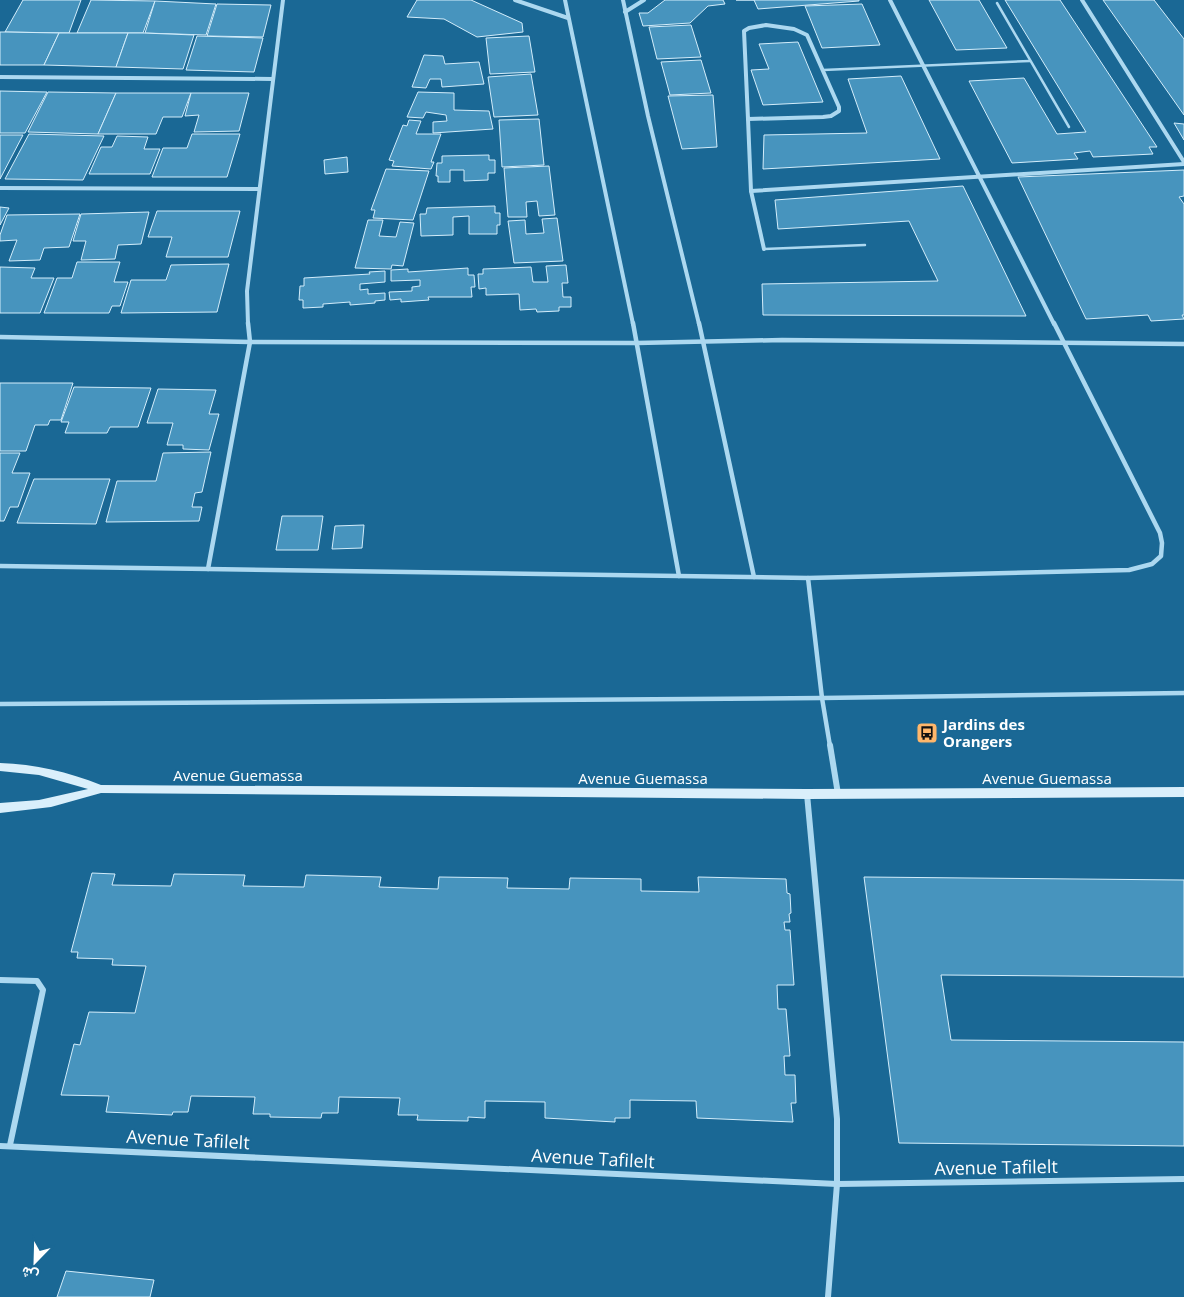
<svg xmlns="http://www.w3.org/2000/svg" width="1184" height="1297" viewBox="0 0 1184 1297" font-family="'Open Sans',Vazirmatn,sans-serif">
	<rect width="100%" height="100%" fill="#1a6895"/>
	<g fill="#4794be" stroke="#d3edfb">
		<path d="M23,0H81L69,33L5,32Z"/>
		<path d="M91,0L155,1L143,33H77Z"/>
		<path d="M417,0H471L522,23L523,32L477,37L444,19L407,17Z"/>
		<path d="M665,0H723L725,4L708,6L690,23L643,26L639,13H648Z"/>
		<path d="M736,0H859V1L758,9L754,0Z"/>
		<path d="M929,0H979L1007,48L956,50Z"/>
		<path d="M1005,0H1060L1157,147H1149L1153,154L1093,157L1090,151L1074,153L1078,159L1012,163L969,81L1024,78L1057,134L1086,132Z"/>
		<path d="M1103,0H1154L1184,39V115Z"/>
		<path d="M155,1L216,4L206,35L145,33Z"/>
		<path d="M217,4L271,5L263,37L207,36Z"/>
		<path d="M862,4L880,45L822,48L805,6Z"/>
		<path d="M691,25L701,57L657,59L649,27Z"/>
		<path d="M0,32H5L59,33L44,65H0Z"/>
		<path d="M59,33H128L116,67L44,65Z"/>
		<path d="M128,33H143L194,35L183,69L116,67Z"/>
		<path d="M197,36L263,38L254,72L186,70Z"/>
		<path d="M529,36L535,72L490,74L486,38Z"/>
		<path d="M798,42L823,102L763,105L751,70L769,69L759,44Z"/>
		<path d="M424,55L443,56L445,64L479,62L484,84L442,87L441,79H430L426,88L412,87Z"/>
		<path d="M701,60L711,93L670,95L661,62Z"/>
		<path d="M531,74L538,115L494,117L488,77Z"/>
		<path d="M901,76L940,159L763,169L764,135L867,133L848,79Z"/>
		<path d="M0,91L47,92L25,133H0Z"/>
		<path d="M48,92L116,93L98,134L28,132Z"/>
		<path d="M418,92L454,93V110L489,111L493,129L433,133V122L447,121L446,115L426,112L423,118L407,117Z"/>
		<path d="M116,93H191L182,117H163L156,134H98Z"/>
		<path d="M191,93H249L239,131L194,132L199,115L185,116Z"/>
		<path d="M713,95L717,147L682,149L668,96Z"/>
		<path d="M539,119L544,165L502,167L499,120Z"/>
		<path d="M409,120L421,121L416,134H441L431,162H434L431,169L392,166L394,161L389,160L403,125L407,126Z"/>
		<path d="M1174,123L1184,124V140Z"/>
		<path d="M29,134L104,136L83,180L5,179Z"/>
		<path d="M192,134H240L227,177H152L163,148H187Z"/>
		<path d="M0,135H23L0,179Z"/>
		<path d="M117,136L148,137L144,149H160L150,174H89L101,147H112Z"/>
		<path d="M489,155V160H495V173H488V180L464,181V170H450V182H438V176H436L437,163H442V156Z"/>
		<path d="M347,157L348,172L325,174L324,160Z"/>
		<path d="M549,166L555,215L539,216L537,201L526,202L527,217H508L504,168Z"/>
		<path d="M386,169L429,171L413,220L373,218L375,210H371Z"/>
		<path d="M1184,170V196L1179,197L1184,204V315H1182L1184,319L1151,321L1148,315L1086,319L1018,177Z"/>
		<path d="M963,186L1026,316L763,315L762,284L938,281L909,221L778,229L775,200Z"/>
		<path d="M495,206V213H500V225H497V234H469V216L453,217V235L421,236L420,214H426L427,208Z"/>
		<path d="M0,207L9,208L0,225Z"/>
		<path d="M157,211H240L228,257H166L172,237H148Z"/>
		<path d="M149,212L141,244L118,245L115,259L81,260L86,241H73L81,214Z"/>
		<path d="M80,214L69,247L44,248L40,260L9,261L17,240L0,241V235L7,215Z"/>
		<path d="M557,218L563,261L514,263L508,221L525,220L526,234L544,233L542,219Z"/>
		<path d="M368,220H383L379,236L396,237L400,222L414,223L403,266L392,265L391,269L355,268Z"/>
		<path d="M77,262H120L114,282H128L120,306H112L109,313H44L57,278H72Z"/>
		<path d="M229,264L217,312L121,313L131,280H166L171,265Z"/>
		<path d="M566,265L568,283H562L563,297H571V307H559V311L537,312L536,309L520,310L519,294L486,295V288L479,289L478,274H483V269L531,267L533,282H548L546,266Z"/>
		<path d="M0,267L35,268L31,278H54L40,313H0Z"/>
		<path d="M468,268V275H474L475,287H471L472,297H428L429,300L401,302V299L390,300L389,292L412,291V287L420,286V280L391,281V270L408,269V272Z"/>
		<path d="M385,271V282L360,284V290L368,289V294L385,293V300L375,301V303L350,305V302L323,304V307L303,308V300H299L300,286H304V278L370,274L369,272Z"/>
		<path d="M0,383H73L61,420H50L48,425H35L26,451H0Z"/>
		<path d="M74,387L151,388L138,427H110L107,433H65L69,422H61Z"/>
		<path d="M158,389L216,390L209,414H219L209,450L183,449V445H167L173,423H147Z"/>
		<path d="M211,452L202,492L195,493L192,507H202L199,521L106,522L117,481H156L163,453Z"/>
		<path d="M0,453H20L12,473H30L18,507H10L4,521H0Z"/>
		<path d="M34,479H110L96,524L17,523Z"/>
		<path d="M282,516H323L318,550H276Z"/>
		<path d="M364,525L362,548L332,549L335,526Z"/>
		<path d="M92,873L115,874L112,885L171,886L174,874L245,875L243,886L304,887L306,875L381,877L379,887L438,889L439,877L508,878L507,888L569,889L570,878L641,879V891L699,892L698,877L786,879L787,893L790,894L791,913L789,914L790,922H784L785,930H790L794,985H777L778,1009H786L790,1056H784L785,1075H795L796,1103H791L793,1122L697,1118L696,1101L630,1100V1118H615V1122L545,1118V1102L485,1101V1118L468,1117V1121L417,1120L418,1115H398L400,1098L339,1097L338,1113H322L321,1118L270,1117V1114H253L255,1097L191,1096L188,1112H173L172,1115L106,1112L109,1096L61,1095L74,1044L80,1045L89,1012L135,1013L146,966L112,965L113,959L77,958L78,952H71Z"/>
		<path d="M864,877L1184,880V977L941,975L951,1040L1184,1042V1146L899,1143Z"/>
		<path d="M66,1271L154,1280L150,1297H57Z"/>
	</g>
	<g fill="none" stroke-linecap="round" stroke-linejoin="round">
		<g stroke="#acd8f0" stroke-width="2.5">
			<path d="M997,3L1069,127"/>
			<path d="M823,70L1030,61"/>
			<path d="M764,249L865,245"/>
		</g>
		<g stroke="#acd8f0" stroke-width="4">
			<path d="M515,0L568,18"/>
			<path d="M565,0L633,324"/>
			<path d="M623,0L648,116L699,324"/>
			<path d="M890,0L1054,324"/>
			<path d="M1082,0L1184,162"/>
			<path d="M625,12L644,0"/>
			<path d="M766,25L794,29L807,35L839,107V111L831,116L823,117L748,119L744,31L749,28Z"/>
			<path d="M0,77L273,79"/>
			<path d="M748,119L751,191L764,249"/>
			<path d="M0,188L259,189"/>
			<path d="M751,191L1184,164"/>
			<path d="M248,324L247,291L283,0"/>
		</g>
		<g stroke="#acd8f0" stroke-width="4.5">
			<path d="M633,323L679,576"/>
			<path d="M699,323L754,577"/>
			<path d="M0,337L250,342L637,343L782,340L1184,344"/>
			<path d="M0,566L208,569L250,342L248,323"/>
			<path d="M208,569L808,578"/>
			<path d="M0,704L822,698L1184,693"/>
			<path d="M830,746L822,698L808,578L1129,570L1152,564L1161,556L1162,543L1160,533L1054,323"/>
		</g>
		<g stroke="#acd8f0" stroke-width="6">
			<path d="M830,745L838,794"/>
			<path d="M807,794L837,1119V1184L828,1297"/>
			<path d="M0,980L37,981L43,990L10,1145"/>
			<path d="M0,1146L837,1184L1184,1179"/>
		</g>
		<path fill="#daeffb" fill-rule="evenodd" d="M0,763C35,764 68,772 101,785L807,789L1184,787V797L807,799L101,793L51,807L0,813V803L39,800L88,789L39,775L0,771Z"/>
	</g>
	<defs>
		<g id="bus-square" transform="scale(1.125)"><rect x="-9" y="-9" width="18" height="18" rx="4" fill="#ffb76b" stroke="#1a6895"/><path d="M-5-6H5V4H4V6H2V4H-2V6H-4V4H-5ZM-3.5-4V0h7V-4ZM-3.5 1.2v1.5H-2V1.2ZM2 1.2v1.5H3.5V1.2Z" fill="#111"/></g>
	</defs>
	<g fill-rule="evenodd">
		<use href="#bus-square" x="927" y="733"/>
	</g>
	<g text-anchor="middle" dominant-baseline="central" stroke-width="4" stroke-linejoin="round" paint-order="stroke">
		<g font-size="15" font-weight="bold" fill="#fff" stroke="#1a6895" text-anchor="start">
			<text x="943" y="724">Jardins des<tspan x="943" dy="17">Orangers</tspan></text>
		</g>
		<g font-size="15" fill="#fff" stroke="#1a6895">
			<text x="238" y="775">Avenue Guemassa</text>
			<text x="643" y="778">Avenue Guemassa</text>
			<text x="1047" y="778">Avenue Guemassa</text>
		</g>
		<g font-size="18" fill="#fff" stroke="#1a6895">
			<text transform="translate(188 1139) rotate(3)">Avenue Tafilelt</text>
			<text transform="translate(593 1158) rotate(3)">Avenue Tafilelt</text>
			<text transform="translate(996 1167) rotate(-1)">Avenue Tafilelt</text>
		</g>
	</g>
	<g transform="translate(35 1262) rotate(203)" stroke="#1a6895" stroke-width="4" paint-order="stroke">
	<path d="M0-4L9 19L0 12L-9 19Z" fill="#ffffff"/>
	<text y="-8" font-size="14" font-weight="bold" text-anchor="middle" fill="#ffffff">ش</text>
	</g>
</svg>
